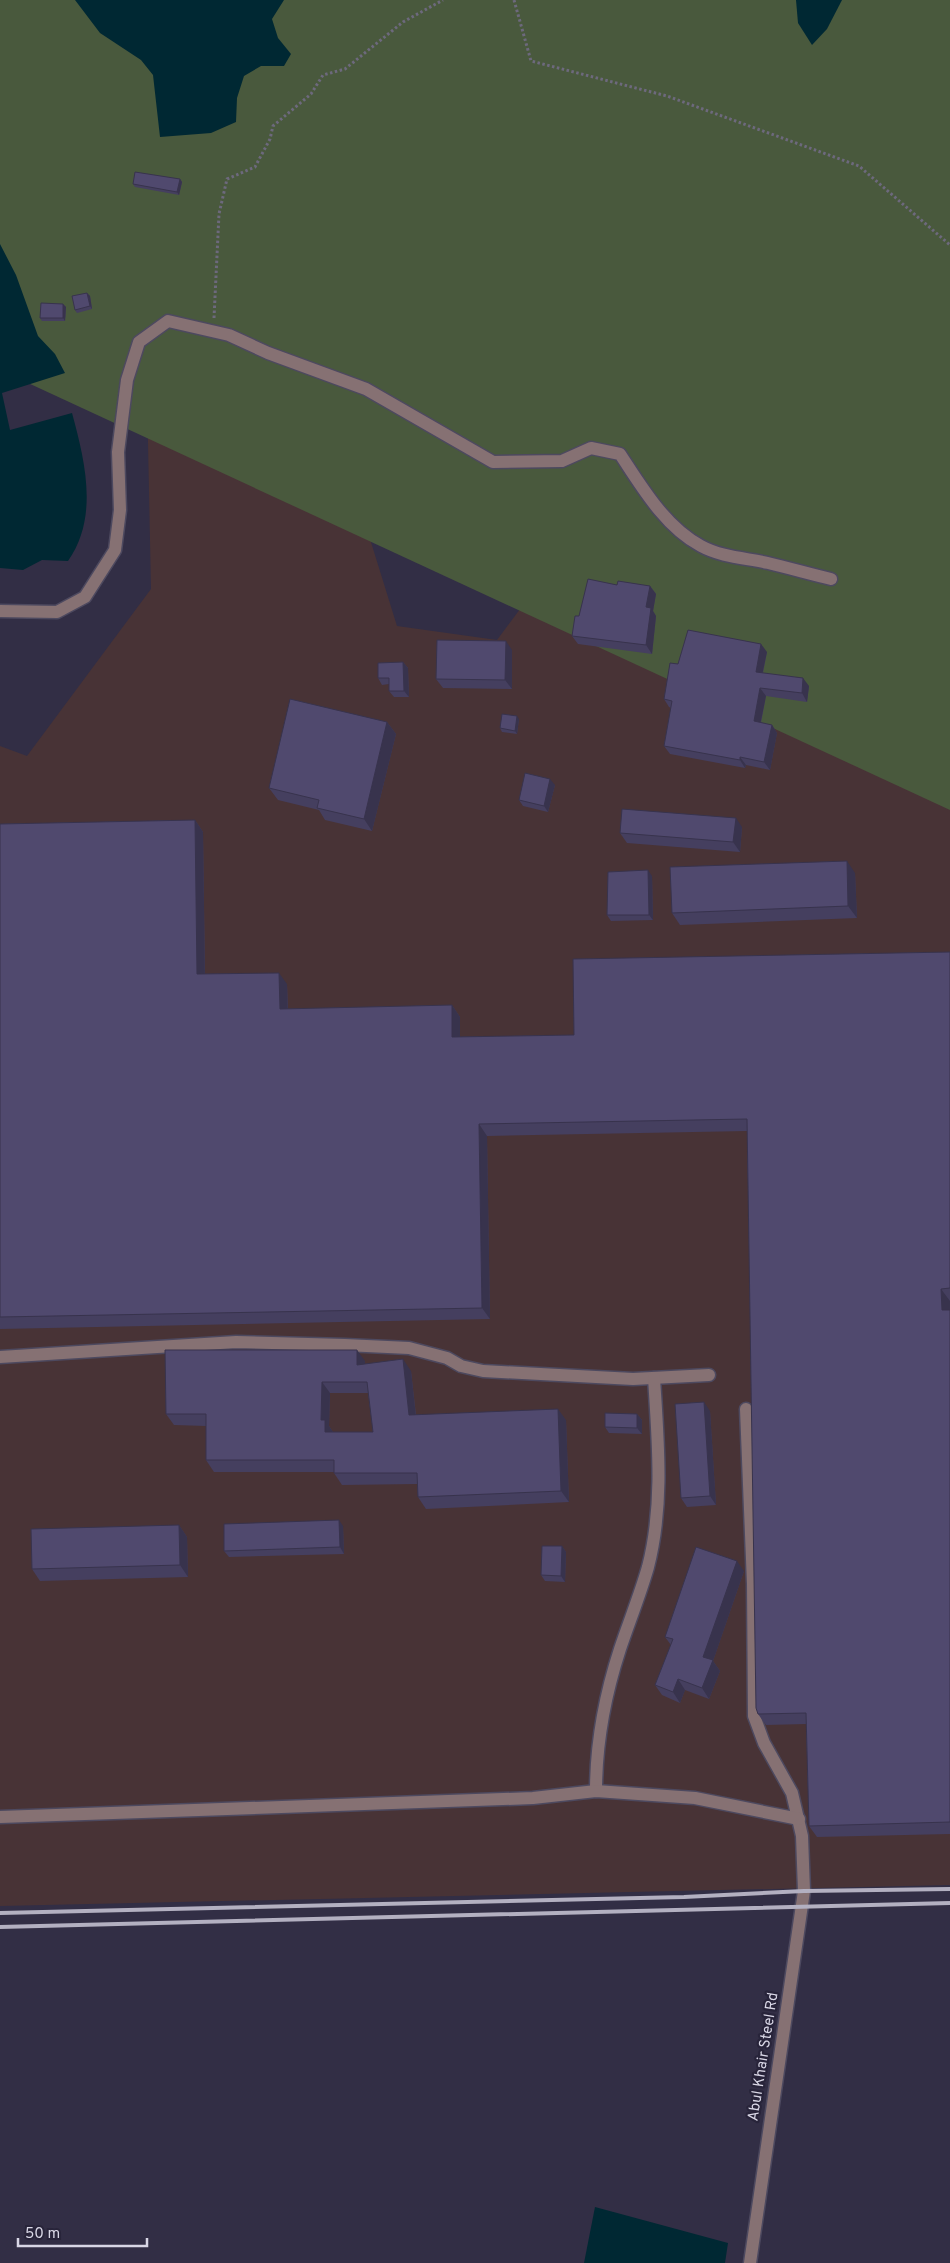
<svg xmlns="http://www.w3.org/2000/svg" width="950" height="2263" viewBox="0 0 950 2263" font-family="Overpass,sans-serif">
	<rect width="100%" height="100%" fill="#322e45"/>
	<path fill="#483336" d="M147,393L339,439L397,626L497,640L624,469L950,525V1885L0,1906V746L27,756L151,589Z"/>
	<path fill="#49593d" d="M0,0H950V810L0,370Z"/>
	<g fill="#002833">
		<path d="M75,0H284L272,19L278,38L291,54L284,66H261L244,76L237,98L236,122L211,133L160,137L153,75L141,60L100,33Z"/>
		<path d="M796,0H842L827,29L812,45L798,23Z"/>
		<path d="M0,244L16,275L38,336L55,354L65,373L2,393L10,430L72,413C85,461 99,517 68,561L42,560L23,570L0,568Z"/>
		<path d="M595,2207L728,2243L725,2263H584Z"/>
	</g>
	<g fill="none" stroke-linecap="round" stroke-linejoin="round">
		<g stroke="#4d495f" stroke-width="15">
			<g id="minor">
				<path d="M0,611L57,612L85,597L115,550L120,510L118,452L127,380L139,342L168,321L229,335L268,353L366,389L493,462L562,461L591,448L620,454C641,486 665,527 701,546C721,557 745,558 768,563C789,568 810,574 831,579"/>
				<path d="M0,1357L236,1342L345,1345L409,1348L447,1358L461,1366L483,1371L633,1379L709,1375"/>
				<path d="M746,1409L753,1584L754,1716L764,1743L792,1793L802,1836L804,1891L750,2263"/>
				<path d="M596,1791C596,1743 605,1695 620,1649C629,1622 640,1595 648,1567C664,1505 658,1442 654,1378"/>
				<path d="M0,1817L533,1798L596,1791L695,1798L799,1819"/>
			</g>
		</g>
		<g stroke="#6d697d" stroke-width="3" stroke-dasharray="2.5 2.5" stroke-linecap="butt">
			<path d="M514,0L531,61L667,96L859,166L950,245"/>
			<path d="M214,318L219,214L227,179L255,167L270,139L273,126L311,94L323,75L345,69L403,22L443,0"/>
		</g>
		<use href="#minor" stroke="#867173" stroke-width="12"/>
		<g stroke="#b3b0c1" stroke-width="4">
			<path d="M0,1913L684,1897L804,1891L950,1889"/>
			<path d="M0,1927L950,1903"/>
		</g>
	</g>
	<g fill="#453f5f" fill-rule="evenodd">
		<path d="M180,179L182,182L179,195L135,187L133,184Z"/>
		<path d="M87,293L90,296L92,309L77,313L75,310Z"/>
		<path d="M63,304L66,307L65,321H42L40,318Z"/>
		<path d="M617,585L650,586L656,594L653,611L656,616L652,654L578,644L572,636L579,616Z"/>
		<path d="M512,650V689L443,688L436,679Z"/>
		<path d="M767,652L763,673L809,686L807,702L766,696L761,723L772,725L777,733L770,770L746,765L745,768L670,754L664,746L671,708L669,707L664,699L678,664Z"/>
		<path d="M403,662L408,668L409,697H394L389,691V684L382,685L378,678Z"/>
		<path d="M519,719L517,734L502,732L500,728Z"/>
		<path d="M387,722L396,734L372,831L325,820L319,810L278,800L269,788Z"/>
		<path d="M555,785L548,812L523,806L519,800Z"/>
		<path d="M195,820L203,832L205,974L287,984L288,1009L452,1005L460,1017V1037L574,1035L950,952V1834L817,1837L809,1826L806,1724L766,1725L758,1714L747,1131L487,1136L490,1319L0,1329V824Z"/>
		<path d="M742,827L740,852L627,843L620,833Z"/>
		<path d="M855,873L857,918L680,925L672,913Z"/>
		<path d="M652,876L653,920L611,921L607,915Z"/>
		<path d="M365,1361V1364L411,1371L416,1415L566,1420L569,1502L426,1509L418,1497L417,1484L342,1485L334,1473V1472H214L206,1460V1426L174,1425L166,1414ZM330,1393H368L373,1432H333L329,1426Z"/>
		<path d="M710,1411L716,1505L687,1507L681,1498Z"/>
		<path d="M637,1414L642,1420V1434L609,1433L605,1427Z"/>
		<path d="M179,1525L187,1537L188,1577L40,1581L32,1569Z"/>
		<path d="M343,1526L344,1554L229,1557L224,1551Z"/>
		<path d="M562,1546L566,1552L565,1582L545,1581L541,1575Z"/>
		<path d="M744,1571L713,1661L720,1671L709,1699L685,1690L680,1703L662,1695L655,1685L671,1645L665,1637Z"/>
	</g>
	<g fill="#38334d">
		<path d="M180,179L182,182L179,195L177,192Z"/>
		<path d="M87,293L90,296L92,309L90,306Z"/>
		<path d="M63,304L66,307L65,321L63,318Z"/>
		<path d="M650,586L656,594L653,611L656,616L652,654L646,645V607Z"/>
		<path d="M506,641L512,650V689L505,680Z"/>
		<path d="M761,644L767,652L761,680L756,672Z"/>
		<path d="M403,662L408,668L409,697L404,691Z"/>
		<path d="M803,678L809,686L807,702L802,693Z"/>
		<path d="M760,688L766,696L759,730L754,721Z"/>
		<path d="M517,716L519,719L517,734L515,731Z"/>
		<path d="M387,722L396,734L372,831L364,819Z"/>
		<path d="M772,725L777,733L770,770L764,762Z"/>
		<path d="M740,757L746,765L745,768L740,760Z"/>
		<path d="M550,779L555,785L548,812L544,806Z"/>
		<path d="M736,818L742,827L740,852L733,842Z"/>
		<path d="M195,820L203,832L205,986L197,974Z"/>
		<path d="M847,861L855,873L857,918L848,906Z"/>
		<path d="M648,870L652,876L653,920L649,915Z"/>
		<path d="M279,973L287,984L288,1020L280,1009Z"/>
		<path d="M452,1005L460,1017V1048L452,1037Z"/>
		<path d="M479,1124L487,1136L490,1319L482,1308Z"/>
		<path d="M941,1289L950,1301V1310H942Z"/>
		<path d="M357,1350L365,1361V1376L357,1365Z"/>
		<path d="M403,1359L411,1371L417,1427L409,1415Z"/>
		<path d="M322,1382L330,1393L329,1426L333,1432V1444L325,1432L321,1420Z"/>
		<path d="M704,1402L710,1411L716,1505L710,1496Z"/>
		<path d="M558,1409L566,1420L569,1502L561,1491Z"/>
		<path d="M637,1414L642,1420V1434L637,1428Z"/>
		<path d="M339,1520L343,1526L344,1554L340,1547Z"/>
		<path d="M179,1525L187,1537L188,1577L180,1565Z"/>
		<path d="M562,1546L566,1552L565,1582L561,1576Z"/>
		<path d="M737,1561L744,1571L713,1661L720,1671L709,1699L702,1688L703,1657Z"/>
		<path d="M678,1679L685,1690L680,1703L673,1692Z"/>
	</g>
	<g fill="#50496e" stroke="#38334d" fill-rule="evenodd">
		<path d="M135,172L180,179L177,192L133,184Z"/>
		<path d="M87,293L90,306L75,310L72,296Z"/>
		<path d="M41,303L63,304V318H40Z"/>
		<path d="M588,579L617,585L618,581L650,586L646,607L651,608L646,645L572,636L575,616H579Z"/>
		<path d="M688,630L761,644L756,672L803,678L802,693L760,688L754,721L772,725L764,762L740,757V760L664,746L672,701L664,699L670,663L678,664Z"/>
		<path d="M437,640L506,641L505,680L436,679Z"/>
		<path d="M403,662L404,691H389V678H378V663Z"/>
		<path d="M290,699L387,722L364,819L317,808L319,800L269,788Z"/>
		<path d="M502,714L517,716L515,731L500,728Z"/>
		<path d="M525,773L550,779L544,806L519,800Z"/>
		<path d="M622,809L736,818L733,842L620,833Z"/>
		<path d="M195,820L197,974L279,973L280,1009L452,1005V1037L574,1035L573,959L950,952V1288L941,1289L942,1310H950V1822L809,1826L806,1713L758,1714L756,1708L747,1119L479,1124L482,1308L0,1317V824Z"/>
		<path d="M847,861L848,906L672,913L670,867Z"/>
		<path d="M648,870L649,915H607L608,872Z"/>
		<path d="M165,1350H357V1365L403,1359L409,1415L558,1409L561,1491L418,1497L417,1473H334V1460H206V1414H166ZM322,1382H367L373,1432H325V1420H321Z"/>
		<path d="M704,1402L710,1496L681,1498L675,1404Z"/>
		<path d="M605,1413L637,1414V1428L605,1427Z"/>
		<path d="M339,1520L340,1547L224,1551V1524Z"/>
		<path d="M179,1525L180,1565L32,1569L31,1529Z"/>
		<path d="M542,1546H562L561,1576L541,1575Z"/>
		<path d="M696,1547L737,1561L703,1657L713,1660L702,1688L678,1679L673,1692L655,1685L673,1639L665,1637Z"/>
	</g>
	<g text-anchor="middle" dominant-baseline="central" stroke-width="4.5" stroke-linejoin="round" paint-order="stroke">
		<g font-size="15" fill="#d9d7e6" stroke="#28243a">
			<text transform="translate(764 2057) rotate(-81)">Abul Khair Steel Rd</text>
		</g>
	</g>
	<path d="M18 2238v8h129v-8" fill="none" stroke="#d9d7e6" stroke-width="2.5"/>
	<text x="25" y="2238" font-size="15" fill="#d9d7e6" stroke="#28243a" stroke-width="4" paint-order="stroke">50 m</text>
</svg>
